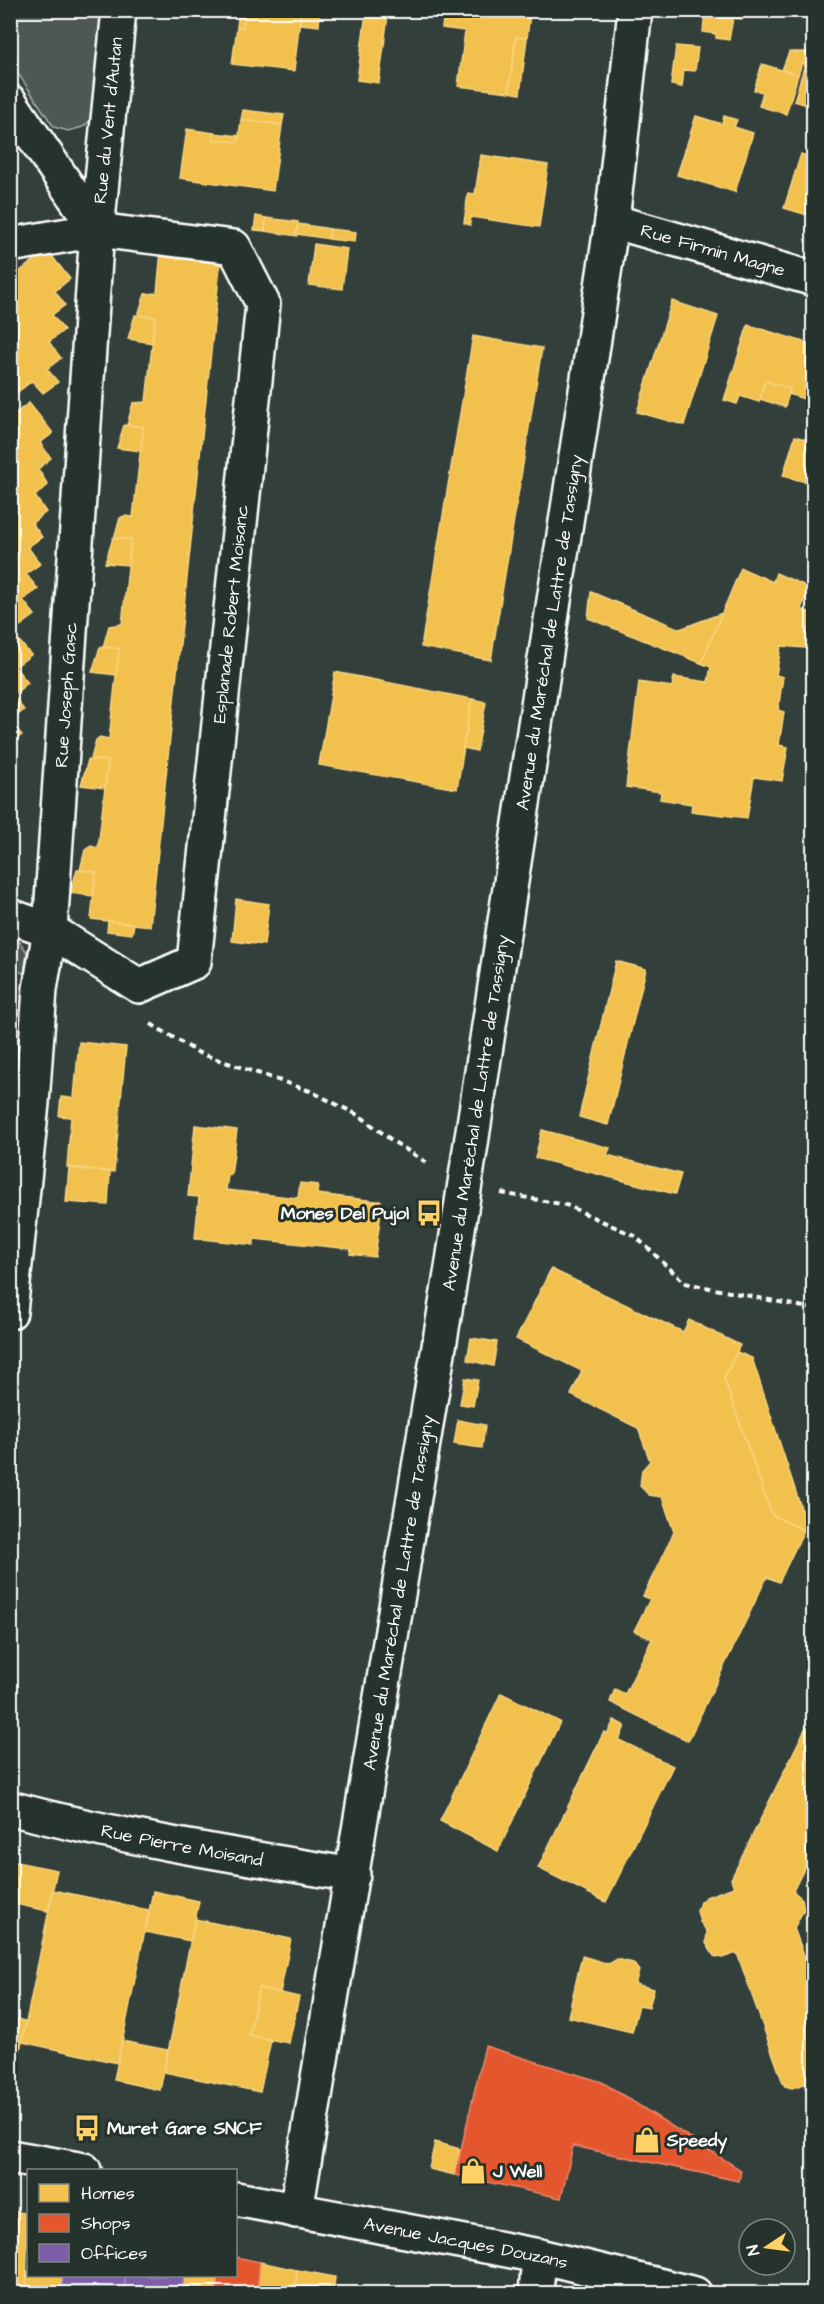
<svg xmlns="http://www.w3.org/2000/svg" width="824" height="2304" viewBox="0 0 824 2304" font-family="'Architects Daughter',sans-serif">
	<rect width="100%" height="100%" fill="#333f3a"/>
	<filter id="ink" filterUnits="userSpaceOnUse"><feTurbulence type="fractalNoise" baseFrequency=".0167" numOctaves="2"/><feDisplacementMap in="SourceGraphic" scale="12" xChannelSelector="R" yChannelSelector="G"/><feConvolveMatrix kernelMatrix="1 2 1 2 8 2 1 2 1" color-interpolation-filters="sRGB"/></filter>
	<g filter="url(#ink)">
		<g fill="#4d5853" stroke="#a6aca9" stroke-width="1.5">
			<path d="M10,11H107L95,116L83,127L68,131L54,127L11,63Z"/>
			<path d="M10,938L19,941L27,952L24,974L11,966Z"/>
		</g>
		<g fill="#f2c14e" stroke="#f6d483" stroke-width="1.5">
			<path d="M239,10H245L243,28L237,27Z"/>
			<path d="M245,10H301L294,71L232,64L237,27L243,28Z"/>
			<path d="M301,10H320L319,26L300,24Z"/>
			<path d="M444,10H516L530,13L527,38L516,37L509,92L458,86L465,31L442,28Z"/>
			<path d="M705,10H744L743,19L733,18L729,40L716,38V34L703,32Z"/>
			<path d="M366,13L388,15L379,83L357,80Z"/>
			<path d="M516,37L527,38L520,94L509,92Z"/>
			<path d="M676,46L698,48L695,71L684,70L682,87L671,85Z"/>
			<path d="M789,52H814V67L802,63L798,75L782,70Z"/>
			<path d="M762,64L798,75L786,114L759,106L763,92L754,90Z"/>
			<path d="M805,64L814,67V107L794,101Z"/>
			<path d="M243,110L284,115L282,125L241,120Z"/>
			<path d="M696,116L722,124L724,116L737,120L734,127L753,133L735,192L677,175Z"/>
			<path d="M241,120L282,125L273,191L180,178L187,129L214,133L213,139L238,142Z"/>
			<path d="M214,133L239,136L238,142L213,139Z"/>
			<path d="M801,154L814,158V217L784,208Z"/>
			<path d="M481,155L548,165L539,227L471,217L470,225L464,223L468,193L475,194Z"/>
			<path d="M256,216L266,218L265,231L254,230Z"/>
			<path d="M266,218L298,222L297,236L265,231Z"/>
			<path d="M298,224L330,229L329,239L296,234Z"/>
			<path d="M330,229L356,232L355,242L329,239Z"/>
			<path d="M314,244L347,249L342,289L309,285Z"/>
			<path d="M47,250L70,279L55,291L65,305L52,315L64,330L49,342L61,358L47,369L58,382L43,393L32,381L10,398V326L13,324L10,321V300L15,297L10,292V279Z"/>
			<path d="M161,251L221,258L150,926L91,919L96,872L80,870L85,850L91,846L98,848L108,761L91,759L96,740L100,737L109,739L119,649L103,647L109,626L122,624L131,539L114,538L120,518L124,516L133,517L143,427L127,425L133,403L146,402L155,317L138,315L145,294L157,293Z"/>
			<path d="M672,301L718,316L684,425L637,412Z"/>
			<path d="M135,315L155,317L152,343L128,339Z"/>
			<path d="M748,325L814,345V394L811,401L788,394L790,389L765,381L759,402L740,396L737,404L724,400Z"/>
			<path d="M473,336L542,348L491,660L421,647Z"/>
			<path d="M765,381L790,389L785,407L760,399Z"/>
			<path d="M29,403L53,433L40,443L51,458L38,469L48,485L35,496L46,512L32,523L42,537L28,547L40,564L26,574L38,589L23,600L35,615L20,626L10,614V417Z"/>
			<path d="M124,425L143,427L141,451L117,448Z"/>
			<path d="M795,436L814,442V484L783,476Z"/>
			<path d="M113,538L131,539L128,565L105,563Z"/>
			<path d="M741,568L773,582L776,573L810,588L801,609L814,614V624L804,648L781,646L776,675L783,677L778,710L784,712L779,745L788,747L782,781L754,777L747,818L691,811L692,804L660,799L661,792L626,787L639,682L672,687L674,677L708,682L711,667L701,663Z"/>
			<path d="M591,592L680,629L722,613L701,663L588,618Z"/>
			<path d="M10,630L31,655L15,667L28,683L13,695L24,710L10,721Z"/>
			<path d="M100,647L119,649L116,675L92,672Z"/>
			<path d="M335,672L472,699L457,789L319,765Z"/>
			<path d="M472,699L486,702L477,751L463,748Z"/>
			<path d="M10,722L22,735L10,744Z"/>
			<path d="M10,751L19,762L10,769Z"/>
			<path d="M88,760L108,761L105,788L81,785Z"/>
			<path d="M77,870L96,872L93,896L70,893Z"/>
			<path d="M236,899L269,904L264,945L232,941Z"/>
			<path d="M108,921L134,924L132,934L107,931Z"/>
			<path d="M616,961L646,969L608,1125L579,1117Z"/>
			<path d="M79,1042L126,1047L114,1172L67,1167L71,1117L59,1116L61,1097L74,1098Z"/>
			<path d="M195,1125L237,1130L231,1175H228L226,1190L298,1198L300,1183L318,1185L317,1194L375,1201L374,1218L380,1219L375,1257L350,1254L351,1249L254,1239V1245L195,1238L199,1197L188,1196Z"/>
			<path d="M542,1130L610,1148L607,1155L681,1174L675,1194L535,1158Z"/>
			<path d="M69,1168L110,1172L108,1205L66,1202Z"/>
			<path d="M375,1201H381L380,1219L374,1218Z"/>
			<path d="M551,1269L683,1332L689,1320L740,1345L724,1378L772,1515L804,1530L779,1582L767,1577L688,1741L610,1702L615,1689L625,1694L652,1639L634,1631L650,1599L643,1596L674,1532L662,1497L649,1495L640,1486L642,1470L650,1461L638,1428L571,1395L582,1371L516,1339Z"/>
			<path d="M471,1338L497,1342L493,1366L467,1360Z"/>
			<path d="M737,1352L752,1358L807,1526L804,1530L772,1515L724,1378Z"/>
			<path d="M465,1378L478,1380L473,1406L460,1404Z"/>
			<path d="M458,1420L485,1425L482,1448L454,1444Z"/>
			<path d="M501,1693L560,1722L498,1851L440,1821Z"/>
			<path d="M614,1720L625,1726L619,1740L673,1766L606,1902L538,1868L604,1732L608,1733Z"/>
			<path d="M806,1727L814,1731V1849L793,1891L802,1899L804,1909L794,1928L814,1983V2081L792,2088L785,2086L783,2083L737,1953L722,1958L714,1956L706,1943L707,1931L700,1922L697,1911L700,1902L706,1897L734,1887L731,1879Z"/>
			<path d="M11,1861L57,1870L48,1911L10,1903Z"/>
			<path d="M53,1890L149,1910L118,2063L22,2042Z"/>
			<path d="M153,1891L199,1901L191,1941L145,1932Z"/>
			<path d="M195,1919L291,1939L280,1993L259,1988L249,2035L271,2040L260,2092L164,2072Z"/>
			<path d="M582,1956L609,1964L617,1959L633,1963L639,1971L635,1984L654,1989L649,2007L639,2005L632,2032L568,2017Z"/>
			<path d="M259,1988L299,1997L289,2043L249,2035Z"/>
			<path d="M10,2018L26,2021L18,2060L10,2059Z"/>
			<path d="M122,2041L168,2050L160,2090L114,2080Z"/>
			<path d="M435,2142L460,2149L455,2175L429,2169Z"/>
			<path d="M10,2210L28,2214L26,2291L10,2290Z"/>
			<path d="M260,2262L297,2270L295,2294H257Z"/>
			<path d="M28,2270V2276H63L61,2294L26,2291Z"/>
			<path d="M297,2270L335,2277L333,2294H295Z"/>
			<path d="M184,2276H218L216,2294H182Z"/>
		</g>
		<g fill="#e4572e" stroke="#ec896d" stroke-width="1.5">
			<path d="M485,2046L602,2082L741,2170L739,2181L573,2146L561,2198L455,2175Z"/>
			<path d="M236,2257L260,2262L257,2294H216L218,2276H236Z"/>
		</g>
		<g fill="#7b5ea7" stroke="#a38ec1" stroke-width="1.5">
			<path d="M63,2276H125L124,2294H61Z"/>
			<path d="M125,2276H184L182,2294H124Z"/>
		</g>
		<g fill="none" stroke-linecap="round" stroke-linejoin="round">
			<g stroke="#fff" stroke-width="38">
				<g id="street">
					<path d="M10,102L97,230"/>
					<path id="s1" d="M612,221L814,279"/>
					<path d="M10,245L97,230L234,247L263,304L194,962L139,986L50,930L10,916"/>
					<path id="s2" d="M10,1312L32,1103L40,989L50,930L97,230L119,10"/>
					<path id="s3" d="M10,1808C123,1838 238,1856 353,1875"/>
					<path id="s4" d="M296,2211L452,1268L612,221L635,10"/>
					<path d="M536,2294L539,2256"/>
				</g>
			</g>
			<g stroke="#fff" stroke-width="38">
				<g id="secondary">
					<path d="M10,2157L84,2170"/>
					<path id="s5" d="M236,2199L539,2256L695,2294"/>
				</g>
			</g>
			<g stroke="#fff" stroke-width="4" stroke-dasharray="6 4.5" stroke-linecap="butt">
				<path d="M151,1024L199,1053L310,1091L360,1116L394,1142L429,1164"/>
				<path d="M501,1193L566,1205L635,1236L685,1283L814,1309"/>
			</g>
			<use href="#street" stroke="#26332d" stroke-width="33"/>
			<use href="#secondary" stroke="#26332d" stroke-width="33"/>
		</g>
	</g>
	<defs>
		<g id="bus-bare" transform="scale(2.07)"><path d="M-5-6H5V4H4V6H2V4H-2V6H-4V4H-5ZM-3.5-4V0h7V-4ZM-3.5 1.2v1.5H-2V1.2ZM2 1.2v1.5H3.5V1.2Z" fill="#ffd166" stroke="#26332d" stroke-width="2.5" paint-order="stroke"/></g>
		<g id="shop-bare" transform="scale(2.07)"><path d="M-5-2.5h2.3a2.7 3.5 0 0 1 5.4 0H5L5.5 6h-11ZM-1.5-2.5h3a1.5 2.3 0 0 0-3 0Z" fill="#ffd166" stroke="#26332d" stroke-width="2.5" paint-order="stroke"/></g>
	</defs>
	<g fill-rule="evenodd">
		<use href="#bus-bare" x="429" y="1213"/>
		<use href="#bus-bare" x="87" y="2128"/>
		<use href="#shop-bare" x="647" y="2140"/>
		<use href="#shop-bare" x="473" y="2171"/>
	</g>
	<g text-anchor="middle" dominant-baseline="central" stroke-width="6" stroke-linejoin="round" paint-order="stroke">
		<g font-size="18" fill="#fff" stroke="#26332d">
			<text stroke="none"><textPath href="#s2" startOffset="1196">Rue du Vent d'Autan</textPath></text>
			<text stroke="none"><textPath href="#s1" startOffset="105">Rue Firmin Magne</textPath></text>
			<text transform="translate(231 614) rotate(-84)">Esplanade Robert Moisanc</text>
			<text stroke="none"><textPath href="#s4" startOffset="1599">Avenue du Maréchal de Lattre de Tassigny</textPath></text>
			<text stroke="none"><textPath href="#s2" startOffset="620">Rue Joseph Gasc</textPath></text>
			<text stroke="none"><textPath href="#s4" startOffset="1113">Avenue du Maréchal de Lattre de Tassigny</textPath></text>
			<text stroke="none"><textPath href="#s4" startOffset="627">Avenue du Maréchal de Lattre de Tassigny</textPath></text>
			<text stroke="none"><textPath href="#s3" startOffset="176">Rue Pierre Moisand</textPath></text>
			<text stroke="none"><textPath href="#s5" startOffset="234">Avenue Jacques Douzans</textPath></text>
		</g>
		<g font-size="18" font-weight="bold" fill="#fff" stroke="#26332d" text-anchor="start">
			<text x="409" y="1213" text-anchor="end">Mones Del Pujol</text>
			<text x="107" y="2128">Muret Gare SNCF</text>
			<text x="667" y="2140">Speedy</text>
			<text x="493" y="2171">J Well</text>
		</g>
	</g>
	<rect width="824" height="2304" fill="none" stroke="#26332d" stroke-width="36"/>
	<rect x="18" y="18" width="788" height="2268" fill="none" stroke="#fff" stroke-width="2" filter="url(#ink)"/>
	<rect x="27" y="2169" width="210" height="108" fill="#26332d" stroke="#7d8581" stroke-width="1.5"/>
	<rect x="39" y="2184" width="30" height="18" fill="#f2c14e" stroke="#7d8581" stroke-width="1.5"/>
	<text x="81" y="2199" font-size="18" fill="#ffffff">Homes</text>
	<rect x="39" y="2214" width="30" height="18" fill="#e4572e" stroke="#7d8581" stroke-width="1.5"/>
	<text x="81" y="2229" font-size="18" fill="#ffffff">Shops</text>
	<rect x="39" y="2244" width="30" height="18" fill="#7b5ea7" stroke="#7d8581" stroke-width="1.5"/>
	<text x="81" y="2259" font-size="18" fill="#ffffff">Offices</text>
	<g transform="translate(767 2247) rotate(257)"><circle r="28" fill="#26332d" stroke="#7d8581" stroke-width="1.5"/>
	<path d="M0-4.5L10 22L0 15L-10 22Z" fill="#ffd166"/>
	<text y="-9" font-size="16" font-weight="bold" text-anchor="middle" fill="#ffffff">N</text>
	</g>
</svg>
